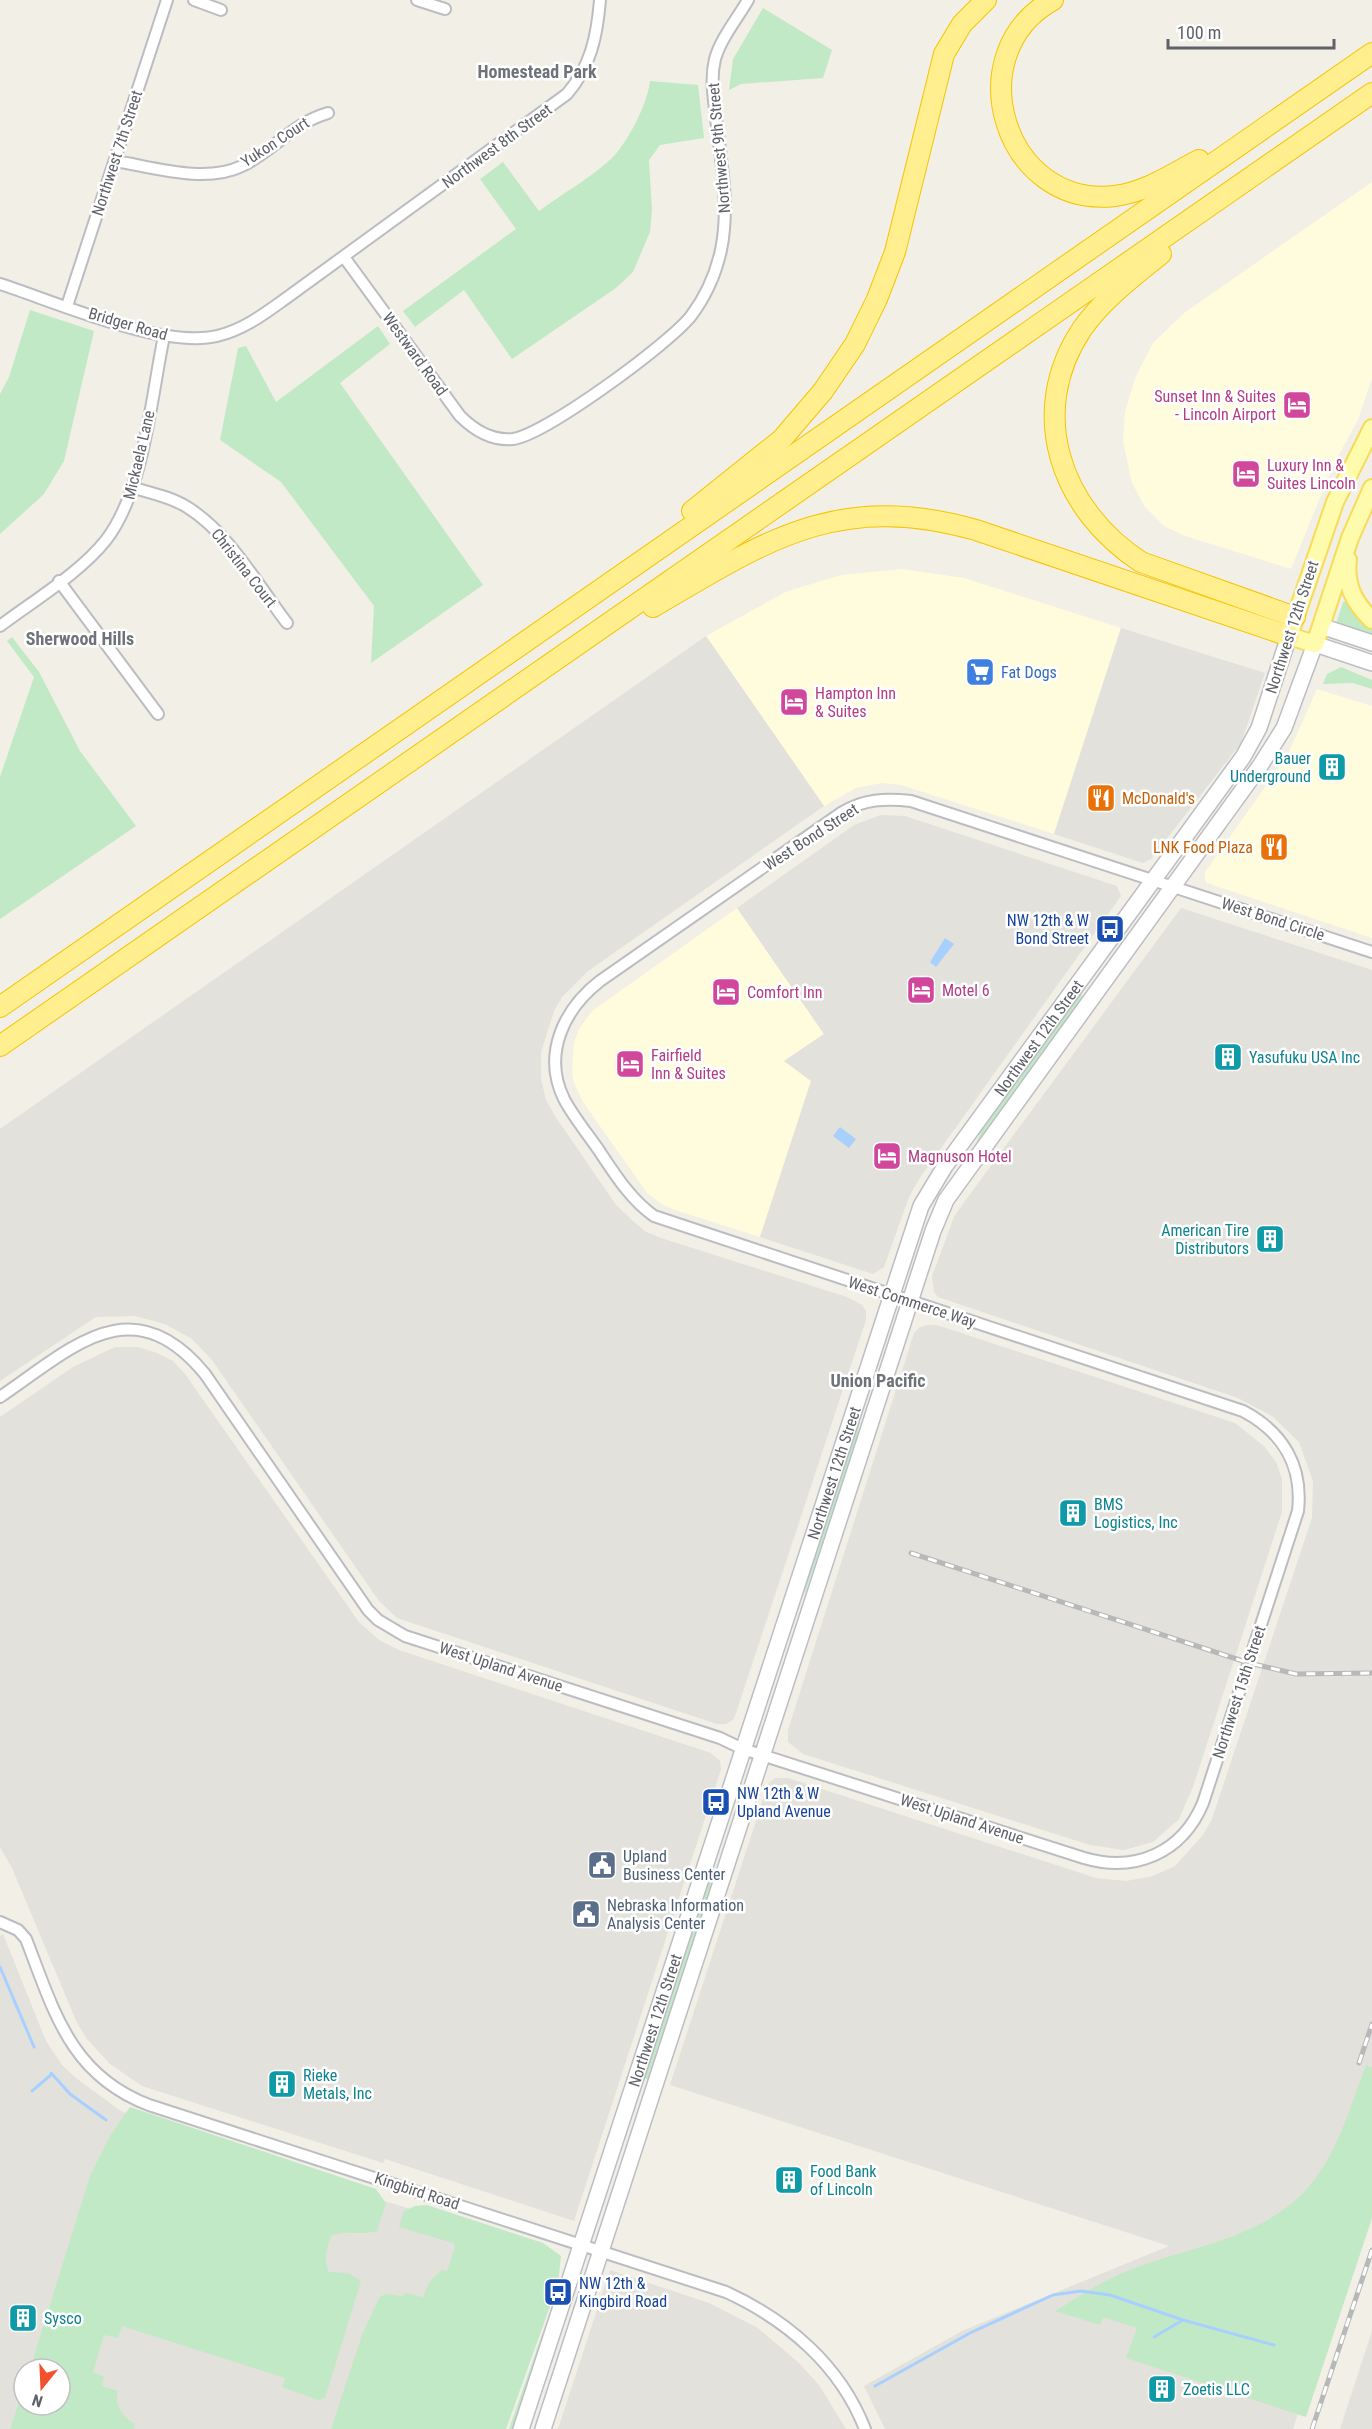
<svg xmlns="http://www.w3.org/2000/svg" width="1372" height="2429" viewBox="0 0 1372 2429" font-family="'Roboto Condensed',sans-serif">
	<rect width="100%" height="100%" fill="#f1efe6"/>
	<g fill="#fffbdd">
		<path d="M1372,182V378L1358,420L1333,466L1291,569L1185,536L1164,526L1145,507L1132,483L1123,441L1125,411L1136,376L1153,343L1184,313Z"/>
		<path d="M902,569L964,578L1121,628L1054,834L901,785L882,783L856,788L824,806L706,636L785,592L841,575Z"/>
		<path d="M1317,689L1372,706V938L1207,883L1205,879V872L1287,756Z"/>
		<path d="M737,908L824,1034L784,1061L811,1081L760,1237L678,1211L663,1205L647,1193L583,1102L573,1080L572,1069L574,1042L579,1029L592,1011Z"/>
	</g>
	<g fill="#e2e1db" fill-rule="evenodd">
		<path d="M1121,628L1265,673L1241,743L1151,859L1143,863L1054,834Z"/>
		<path d="M706,636L824,806L588,971L562,997L554,1011L541,1052V1079L546,1100L555,1116L616,1205L633,1221L646,1232L664,1239L847,1297L862,1305L866,1311V1320L734,1719L726,1724H717L397,1618L379,1601L212,1360L192,1339L165,1324L135,1316L96,1317L0,1381V1129Z"/>
		<path d="M881,815L905,816L1117,886L1121,896L919,1179L909,1197L884,1267L873,1274L760,1237L811,1081L784,1061L824,1034L737,908L854,825Z"/>
		<path d="M1181,908L1372,970V2185L1293,2429H885L864,2386L962,2331L1169,2246L670,2085L768,1784L775,1778H788L1096,1878L1126,1881L1153,1876L1175,1866L1203,1835L1212,1819L1312,1518L1313,1481L1299,1442L1272,1416L1238,1398L938,1297L934,1292L932,1276L954,1217L965,1201Z"/>
		<path d="M927,1325H937L1235,1423L1265,1447L1277,1464L1282,1479V1512L1193,1787L1179,1819L1153,1842L1124,1850L1090,1845L803,1754L788,1742V1730L914,1333L920,1327Z"/>
		<path d="M115,1347H138L157,1353L173,1361L185,1374L359,1622L379,1640L399,1650L711,1753L720,1761L721,1769L574,2221L385,2159L383,2163L142,2086L110,2064L87,2039L77,2023L12,1868L0,1847V1417L73,1367Z"/>
		<path d="M3,1934L46,2041L62,2065L76,2078L118,2109L155,2129L560,2256L504,2429H0V1936ZM24,2369H60V2405H24Z"/>
		<path d="M610,2270L709,2303L758,2328L799,2363L819,2385L846,2429H558Z"/>
		<path d="M1372,2331V2429H1340Z"/>
	</g>
	<g fill="#c2e9c6">
		<path d="M763,8L832,50L823,78L741,84L729,90L733,59Z"/>
		<path d="M650,81L698,85L704,138L660,145L649,160L652,210L650,232L633,272L616,288L512,359L464,290L415,327L403,311L516,229L480,179L503,162L539,211C562,194 589,179 611,159C627,144 648,103 650,81Z"/>
		<path d="M30,310L94,331L64,461L44,494L0,534V394L9,377Z"/>
		<path d="M378,326L390,344L340,383L483,585L371,663L374,606L281,482L220,440L238,348L246,346L276,402Z"/>
		<path d="M1346,601L1353,612L1372,630V634L1336,624L1343,602Z"/>
		<path d="M12,637L39,672L80,751L136,826L0,919V777L34,677L7,641Z"/>
		<path d="M1341,667L1372,680V689L1353,683L1323,684L1327,674Z"/>
		<path d="M1079,993L1082,995L1075,1013L977,1147L975,1146L983,1126Z"/>
		<path d="M862,1410L855,1447L804,1596L809,1564Z"/>
		<path d="M711,1867H714L710,1893L649,2080L644,2078Z"/>
		<path d="M1366,2065L1372,2067V2218L1306,2417L1126,2358L1137,2328L1103,2317L1100,2325L1055,2311C1074,2300 1094,2286 1114,2277C1178,2247 1252,2245 1304,2192C1336,2159 1350,2107 1366,2065Z"/>
		<path d="M130,2107L376,2189L386,2203L377,2231C361,2236 346,2229 331,2236C327,2248 323,2260 329,2272L348,2273L361,2281L325,2398L318,2400L282,2387L285,2378L122,2326L118,2338L104,2335L93,2372L104,2377L102,2386L118,2391C114,2407 122,2416 135,2424L134,2429H10L24,2387V2405H60V2369H30L90,2176L110,2136Z"/>
		<path d="M427,2205L543,2243L561,2256L558,2284L506,2429H331L362,2335L379,2298L385,2294L402,2296L405,2293L423,2297L430,2281L442,2270L447,2271L455,2247L453,2243L399,2227L404,2211L415,2206Z"/>
		<path d="M558,2289L514,2429H509Z"/>
	</g>
	<g fill="#a8d0ff">
		<path d="M945,938L954,944L936,967L930,962Z"/>
		<path d="M840,1127L856,1139L849,1148L833,1136Z"/>
	</g>
	<g fill="none" stroke-linecap="round" stroke-linejoin="round">
		<g stroke="#a8d0ff" stroke-width="3">
			<path d="M0,1967L34,2047"/>
			<path d="M51,2073L70,2094L106,2120"/>
			<path d="M32,2091L52,2074"/>
			<path d="M1154,2337L1183,2320"/>
			<path d="M875,2386L970,2333L1053,2295L1081,2291L1110,2295L1183,2320L1274,2345"/>
		</g>
		<g stroke="#bbbdc2" stroke-width="14">
			<g id="minor">
				<path d="M194,0L221,10"/>
				<path d="M417,0L445,9"/>
				<path d="M115,161C153,167 205,184 242,166C275,150 291,124 328,113"/>
				<path d="M344,257L460,416C474,430 492,441 513,439C545,435 670,343 691,316C706,296 716,273 721,250C730,207 721,161 716,118C714,99 710,79 715,59C721,38 737,19 748,0"/>
				<path d="M0,284C56,302 162,349 217,336C243,330 264,314 285,299L567,94C591,66 597,36 600,0"/>
				<path d="M67,306L167,0"/>
				<path d="M134,488C151,493 171,497 187,507C229,533 257,584 287,623"/>
				<path d="M59,581L158,714"/>
				<path d="M0,626C33,601 80,573 106,540C144,491 151,398 164,336"/>
				<path d="M0,1397C71,1349 132,1285 205,1374L368,1610L378,1620L405,1636L720,1738L743,1749L1084,1858C1135,1873 1182,1853 1203,1803L1298,1511C1303,1466 1283,1432 1243,1411L654,1216C630,1199 614,1173 598,1149C586,1132 573,1116 564,1099C542,1054 564,1009 600,981L841,813C863,799 886,798 911,801L1372,952"/>
				<path d="M0,1922L18,1930L26,1939C54,2011 70,2075 149,2105L726,2292C787,2320 840,2365 865,2429"/>
			</g>
		</g>
		<g stroke="#bcbec4" stroke-width="18">
			<g id="secondary">
				<path d="M1321,626L1372,643"/>
				<path id="s1" d="M521,2429L921,1206L945,1166L1243,757L1259,728L1289,636"/>
				<path d="M543,2429L933,1231L946,1200L1260,766L1284,728L1315,644L1372,663"/>
			</g>
		</g>
		<g stroke="#f7dc59" stroke-width="20">
			<g id="primary">
				<path d="M1372,428L1335,502L1289,636L1315,644L1350,538L1372,488"/>
				<path d="M1348,560C1345,585 1354,603 1372,620"/>
			</g>
		</g>
		<g stroke="#f7c400" stroke-width="22">
			<g id="motorway">
				<path d="M1053,0C957,53 1004,209 1115,196C1146,192 1172,174 1199,160"/>
				<path d="M1161,254C1133,277 1103,299 1082,329C1026,413 1061,510 1141,562L1295,617"/>
				<path d="M692,511L782,439L823,391L855,344L877,299L895,252L944,54L962,24L986,0"/>
				<path d="M653,607C767,540 838,491 976,530L1289,636"/>
				<path d="M0,1007L1372,53"/>
				<path d="M0,1046L1372,93"/>
			</g>
		</g>
		<use href="#minor" stroke="#fff" stroke-width="10"/>
		<use href="#secondary" stroke="#fff" stroke-width="15"/>
		<use href="#primary" stroke="#fffbad" stroke-width="16"/>
		<use href="#motorway" stroke="#ffef8f" stroke-width="20"/>
		<g stroke="#b7b8b8" stroke-width="5">
			<g id="rail">
				<path d="M911,1553L1249,1663L1296,1674L1372,1673"/>
				<path d="M1359,2063L1372,2024"/>
				<path d="M1312,2429L1372,2250"/>
			</g>
		</g>
		<use href="#rail" stroke="#fff" stroke-width="3" stroke-dasharray="9" stroke-linecap="butt"/>
	</g>
	<defs>
		<g id="hotel-square" transform="scale(1.5)"><rect x="-9" y="-9" width="18" height="18" rx="4" fill="#d1479c" stroke="#fff"/><path d="M-6-4.5h1.5V1H6V5H4.5V3h-9V5H-6ZM-4 0a1.8 1.8 0 1 1 3.6 0ZM.5 0V-2.5h3Q6-2.5 6 0Z" fill="#fff"/></g>
		<g id="supermarket-square" transform="scale(1.5)"><rect x="-9" y="-9" width="18" height="18" rx="4" fill="#3f7fe0" stroke="#fff"/><path d="M-6-5.5h2.5l.6 2H6L4.5 2H-2.5L-4.4-4H-6ZM-1.5 3.2a1.3 1.3 0 1 0 .1 0ZM3 3.2a1.3 1.3 0 1 0 .1 0Z" fill="#fff"/></g>
		<g id="building-square" transform="scale(1.5)"><rect x="-9" y="-9" width="18" height="18" rx="4" fill="#0f9aa8" stroke="#fff"/><path d="M-4-6H4V6H1V3H-1V6H-4ZM-2.5-4.3h1.7v1.8h-1.7ZM.8-4.3h1.7v1.8H.8ZM-2.5-1h1.7V.8h-1.7ZM.8-1h1.7V.8H.8Z" fill="#fff"/></g>
		<g id="restaurant-square" transform="scale(1.5)"><rect x="-9" y="-9" width="18" height="18" rx="4" fill="#e8710a" stroke="#fff"/><path d="M-5-6h1v4h1v-4h1v4h1v-4h1v5L-1.5 .5V6h-2V.5L-5-1ZM5-6V6H3V1.5H1.5Q1.5-4 5-6Z" fill="#fff"/></g>
		<g id="bus-square" transform="scale(1.5)"><rect x="-9" y="-9" width="18" height="18" rx="4" fill="#1a4fb4" stroke="#fff"/><path d="M-5-6H5V4H4V6H2V4H-2V6H-4V4H-5ZM-3.5-4V0h7V-4ZM-3.5 1.2v1.5H-2V1.2ZM2 1.2v1.5H3.5V1.2Z" fill="#fff"/></g>
		<g id="civic-square" transform="scale(1.5)"><rect x="-9" y="-9" width="18" height="18" rx="4" fill="#5c6f8a" stroke="#fff"/><path d="M-.6-6.5H3V-4.5H.6V-3L4-1V1h2V6H-6V1h2V-1L-.6-3ZM-1.2 2.5V6h2.4V2.5Z" fill="#fff"/></g>
	</defs>
	<g fill-rule="evenodd">
		<use href="#hotel-square" x="1297" y="405"/>
		<use href="#hotel-square" x="1246" y="474"/>
		<use href="#supermarket-square" x="980" y="672"/>
		<use href="#hotel-square" x="794" y="702"/>
		<use href="#building-square" x="1332" y="767"/>
		<use href="#restaurant-square" x="1101" y="798"/>
		<use href="#restaurant-square" x="1274" y="847"/>
		<use href="#bus-square" x="1110" y="929"/>
		<use href="#hotel-square" x="921" y="990"/>
		<use href="#hotel-square" x="726" y="992"/>
		<use href="#building-square" x="1228" y="1057"/>
		<use href="#hotel-square" x="630" y="1064"/>
		<use href="#hotel-square" x="887" y="1156"/>
		<use href="#building-square" x="1270" y="1239"/>
		<use href="#building-square" x="1073" y="1513"/>
		<use href="#bus-square" x="716" y="1802"/>
		<use href="#civic-square" x="602" y="1865"/>
		<use href="#civic-square" x="586" y="1914"/>
		<use href="#building-square" x="282" y="2084"/>
		<use href="#building-square" x="789" y="2180"/>
		<use href="#bus-square" x="558" y="2292"/>
		<use href="#building-square" x="23" y="2318"/>
		<use href="#building-square" x="1162" y="2389"/>
	</g>
	<g text-anchor="middle" dominant-baseline="central" stroke-width="5" stroke-linejoin="round" paint-order="stroke">
		<g font-size="16" fill="#5e6167" stroke="#fff">
			<text transform="translate(275 142) rotate(-33)">Yukon Court</text>
			<text transform="translate(497 146) rotate(-36)">Northwest 8th Street</text>
			<text transform="translate(719 148) rotate(-95)">Northwest 9th Street</text>
			<text transform="translate(117 153) rotate(-72)">Northwest 7th Street</text>
			<text transform="translate(128 324) rotate(16)">Bridger Road</text>
			<text transform="translate(415 354) rotate(54)">Westward Road</text>
			<text transform="translate(139 455) rotate(-77)">Mickaela Lane</text>
			<text transform="translate(244 568) rotate(52)">Christina Court</text>
			<text transform="translate(1292 627) rotate(-72)">Northwest 12th Street</text>
			<text transform="translate(811 837) rotate(-33)">West Bond Street</text>
			<text transform="translate(1273 919) rotate(18)">West Bond Circle</text>
			<text stroke="none"><textPath href="#s1" startOffset="1492">Northwest 12th Street</textPath></text>
			<text transform="translate(912 1302) rotate(18)">West Commerce Way</text>
			<text stroke="none"><textPath href="#s1" startOffset="1006">Northwest 12th Street</textPath></text>
			<text transform="translate(501 1667) rotate(18)">West Upland Avenue</text>
			<text transform="translate(1239 1692) rotate(-72)">Northwest 15th Street</text>
			<text transform="translate(962 1819) rotate(18)">West Upland Avenue</text>
			<text stroke="none"><textPath href="#s1" startOffset="430">Northwest 12th Street</textPath></text>
			<text transform="translate(417 2191) rotate(18)">Kingbird Road</text>
		</g>
		<g font-size="16" fill="#b23c85" stroke="#fff" text-anchor="start">
			<text x="1276" y="396" text-anchor="end">Sunset Inn &amp; Suites<tspan x="1276" dy="18">- Lincoln Airport</tspan></text>
			<text x="1267" y="465">Luxury Inn &amp;<tspan x="1267" dy="18">Suites Lincoln</tspan></text>
			<text x="815" y="693">Hampton Inn<tspan x="815" dy="18">&amp; Suites</tspan></text>
			<text x="942" y="990">Motel 6</text>
			<text x="747" y="992">Comfort Inn</text>
			<text x="651" y="1055">Fairfield<tspan x="651" dy="18">Inn &amp; Suites</tspan></text>
			<text x="908" y="1156">Magnuson Hotel</text>
		</g>
		<g font-size="16" fill="#366cbe" stroke="#fff" text-anchor="start">
			<text x="1001" y="672">Fat Dogs</text>
		</g>
		<g font-size="16" fill="#0d838f" stroke="#fff" text-anchor="start">
			<text x="1311" y="758" text-anchor="end">Bauer<tspan x="1311" dy="18">Underground</tspan></text>
			<text x="1249" y="1057">Yasufuku USA Inc</text>
			<text x="1249" y="1230" text-anchor="end">American Tire<tspan x="1249" dy="18">Distributors</tspan></text>
			<text x="1094" y="1504">BMS<tspan x="1094" dy="18">Logistics, Inc</tspan></text>
			<text x="303" y="2075">Rieke<tspan x="303" dy="18">Metals, Inc</tspan></text>
			<text x="810" y="2171">Food Bank<tspan x="810" dy="18">of Lincoln</tspan></text>
			<text x="44" y="2318">Sysco</text>
			<text x="1183" y="2389">Zoetis LLC</text>
		</g>
		<g font-size="16" fill="#c56008" stroke="#fff" text-anchor="start">
			<text x="1122" y="798">McDonald's</text>
			<text x="1253" y="847" text-anchor="end">LNK Food Plaza</text>
		</g>
		<g font-size="16" fill="#164399" stroke="#fff" text-anchor="start">
			<text x="1089" y="920" text-anchor="end">NW 12th &amp; W<tspan x="1089" dy="18">Bond Street</tspan></text>
			<text x="737" y="1793">NW 12th &amp; W<tspan x="737" dy="18">Upland Avenue</tspan></text>
			<text x="579" y="2283">NW 12th &amp;<tspan x="579" dy="18">Kingbird Road</tspan></text>
		</g>
		<g font-size="16" fill="#4e5e75" stroke="#fff" text-anchor="start">
			<text x="623" y="1856">Upland<tspan x="623" dy="18">Business Center</tspan></text>
			<text x="607" y="1905">Nebraska Information<tspan x="607" dy="18">Analysis Center</tspan></text>
		</g>
		<g font-size="18" font-weight="bold" fill="#6f7379" stroke="#fff">
			<text x="537" y="71">Homestead Park</text>
			<text x="80" y="638">Sherwood Hills</text>
			<text x="878" y="1380">Union Pacific</text>
		</g>
	</g>
	<g transform="translate(42 2387) rotate(198)"><circle r="28" fill="#ffffff" stroke="#bfc0c2" stroke-width="1.5"/>
	<path d="M0-4.5L10 22L0 15L-10 22Z" fill="#f1512c"/>
	<text y="-9" font-size="16" font-weight="bold" text-anchor="middle" fill="#5e6167">N</text>
	</g>
	<path d="M1168 39v9h166v-9" fill="none" stroke="#5e6167" stroke-width="3"/>
	<text x="1177" y="39" font-size="18" fill="#5e6167" stroke="#ffffff" stroke-width="4.5" paint-order="stroke">100 m</text>
</svg>
